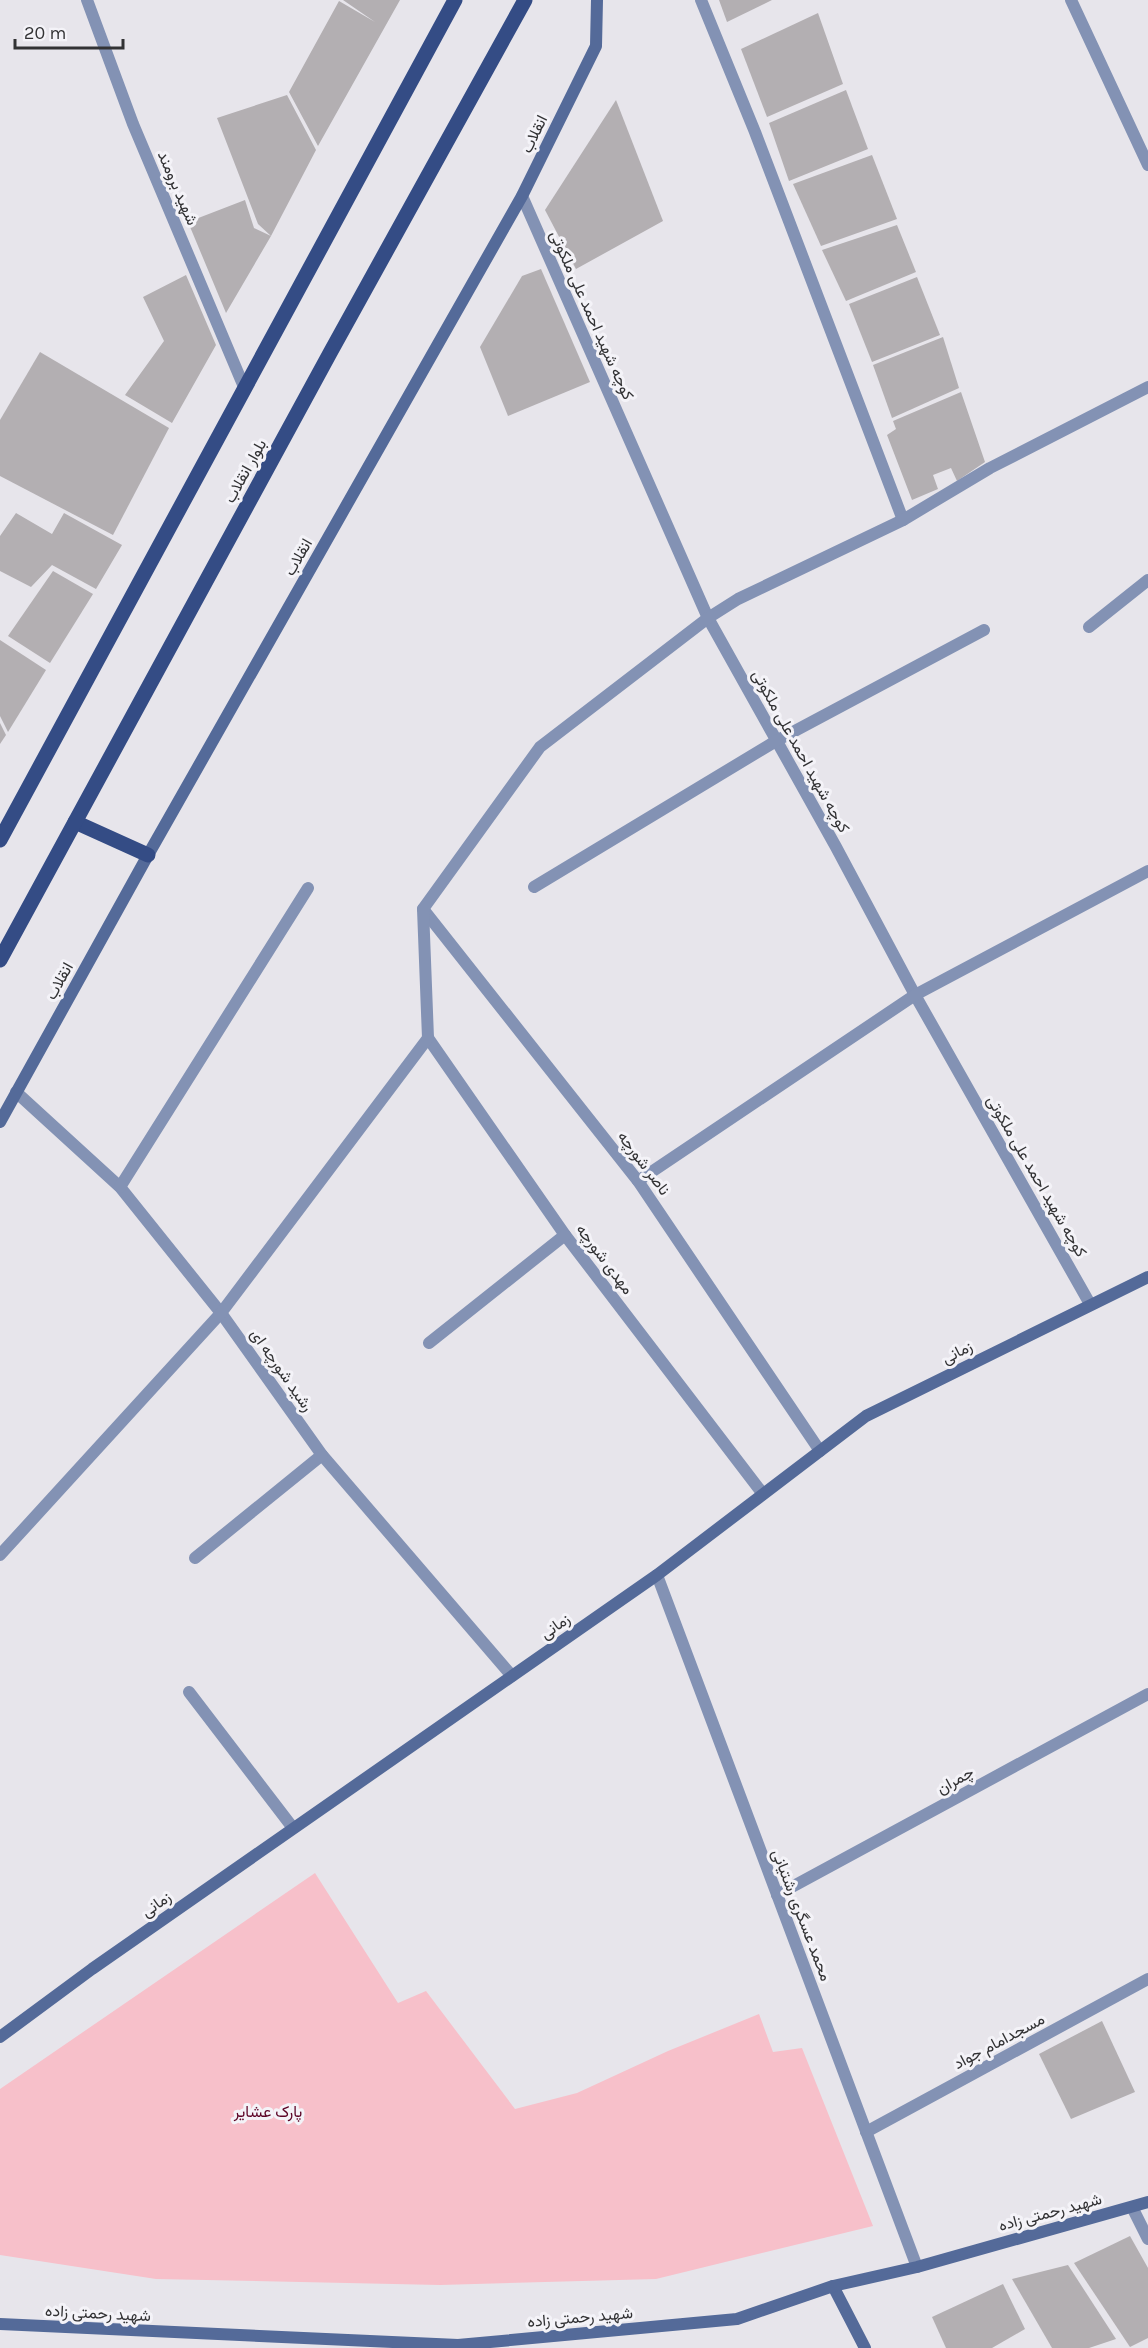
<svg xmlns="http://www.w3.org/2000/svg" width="1148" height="2348" viewBox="0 0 1148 2348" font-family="Karla,Vazirmatn,sans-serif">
	<rect width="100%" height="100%" fill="#e7e5eb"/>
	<path fill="#f7c0ca" d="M315,1873L398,2003L426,1991L515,2109L577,2093L668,2051L759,2014L773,2052L802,2048L873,2226L656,2279L440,2285L156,2279L0,2255V2089Z"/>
	<g fill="#b3afb2">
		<path d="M343,0H400L318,146L289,92L339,1L375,22Z"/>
		<path d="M719,0H772L727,22Z"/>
		<path d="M818,13L843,84L767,117L741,49Z"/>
		<path d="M846,90L868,149L789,181L769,123Z"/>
		<path d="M287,95L316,150L271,236L226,313L188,222L245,200L254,228L271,236L258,224L217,118Z"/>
		<path d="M616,100L663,221L576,269L545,210Z"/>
		<path d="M872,155L897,219L821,246L793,184Z"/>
		<path d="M897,225L916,272L846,301L822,250Z"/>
		<path d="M541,269L590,382L508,416L480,347L522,276Z"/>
		<path d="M186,275L216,345L172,423L125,395L164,341L143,297Z"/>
		<path d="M917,277L940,335L872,362L849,304Z"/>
		<path d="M943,337L959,388L892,418L873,365Z"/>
		<path d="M40,352L169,428L113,535L0,476V420Z"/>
		<path d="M961,392L985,462L957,481L951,468L933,475L938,489L912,500L887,435L896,429L893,421Z"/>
		<path d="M16,513L52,534L64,513L122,545L96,589L52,565L31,587L0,571V536Z"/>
		<path d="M53,571L93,594L50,663L8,636Z"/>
		<path d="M0,640L46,670L8,732L0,716Z"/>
		<path d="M0,723L6,735L0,744Z"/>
		<path d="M1102,2021L1135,2092L1071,2119L1039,2054Z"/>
		<path d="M1130,2236L1148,2268V2338L1130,2347L1074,2263Z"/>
		<path d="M1068,2265L1116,2339L1089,2348H1052L1012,2279Z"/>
		<path d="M1003,2284L1025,2329L992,2348H946L932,2317Z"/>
	</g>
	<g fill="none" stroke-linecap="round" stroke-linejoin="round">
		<g stroke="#8392b4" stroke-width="12">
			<path d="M87,0L133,124L244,387"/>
			<path d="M701,0L755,132L903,520"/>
			<path d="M1071,0L1148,165"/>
			<path d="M522,196L708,618L836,847L915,995L1090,1304"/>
			<path d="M1089,627L1148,580"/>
			<path d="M534,887L776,741L984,630"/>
			<path d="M423,909L638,1181L820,1451"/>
			<path d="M428,1038L565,1235L763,1494"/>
			<path d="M16,1092L120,1187L221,1313L322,1455L512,1676"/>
			<path d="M638,1181L915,995L1148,871"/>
			<path d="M120,1187L308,888"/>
			<path d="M429,1343L565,1235"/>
			<path d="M0,1555L221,1313L428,1038L423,909L540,747L708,618L738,599L903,520L990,468L1148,387"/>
			<path d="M195,1558L322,1455"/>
			<path d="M657,1575L917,2267"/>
			<path d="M189,1692L293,1828"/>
			<path d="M777,1895L1148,1694"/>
			<path d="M866,2132L1148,1979"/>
			<path d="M1132,2207L1148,2239"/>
		</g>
		<g stroke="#546a99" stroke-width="12">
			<path d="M0,1122L148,855L522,196L596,46L597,0"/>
			<path d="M0,2037L92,1969L657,1575L866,1416L1148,1277"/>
			<path d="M833,2286L865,2348"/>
			<path d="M0,2324L458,2345L737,2319L833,2286L917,2267L1148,2202"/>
		</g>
		<g stroke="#344c85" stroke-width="15">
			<path d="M75,822L148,855"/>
			<path d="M0,840L455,0"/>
			<path d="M0,960L330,353L525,0"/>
		</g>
	</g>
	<g text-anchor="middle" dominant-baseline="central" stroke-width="6" stroke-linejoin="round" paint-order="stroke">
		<g font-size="16" fill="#323234" stroke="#f4f3f8">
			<text transform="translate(534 134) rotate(-64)">انقلاب</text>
			<text transform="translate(178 188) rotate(67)">شهید برومند</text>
			<text transform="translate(592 315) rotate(66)">کوچه شهید احمد علی ملکوتی</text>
			<text transform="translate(245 471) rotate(-61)">بلوار انقلاب</text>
			<text transform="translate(298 557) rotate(-60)">انقلاب</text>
			<text transform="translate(801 751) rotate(61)">کوچه شهید احمد علی ملکوتی</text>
			<text transform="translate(59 981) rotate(-61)">انقلاب</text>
			<text transform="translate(644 1163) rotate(53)">ناصر شورچه</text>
			<text transform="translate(1037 1176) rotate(60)">کوچه شهید احمد علی ملکوتی</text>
			<text transform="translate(605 1259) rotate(53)">مهدی شورچه</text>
			<text transform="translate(957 1352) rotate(-27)">زمانی</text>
			<text transform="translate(282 1370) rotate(55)">رشید شورچه ای</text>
			<text transform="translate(555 1626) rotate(-35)">زمانی</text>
			<text transform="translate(955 1780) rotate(-29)">چمران</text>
			<text transform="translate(156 1904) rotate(-35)">زمانی</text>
			<text transform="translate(802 1915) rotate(69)">محمد عسگری رشتیانی</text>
			<text transform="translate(999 2041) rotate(-28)">مسجدامام جواد</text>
			<text transform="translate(1050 2212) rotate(-15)">شهید رحمتی زاده</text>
			<text transform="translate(98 2313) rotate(3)">شهید رحمتی زاده</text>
			<text transform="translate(580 2317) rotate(-5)">شهید رحمتی زاده</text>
		</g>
		<g font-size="16" fill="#5c0426" stroke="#f4f3f8">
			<text x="268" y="2111">پارک عشایر</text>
		</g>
	</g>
	<path d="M15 39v9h108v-9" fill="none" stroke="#323234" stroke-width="3"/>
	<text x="24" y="39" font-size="18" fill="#323234" stroke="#f4f3f8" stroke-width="4.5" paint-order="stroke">20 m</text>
</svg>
